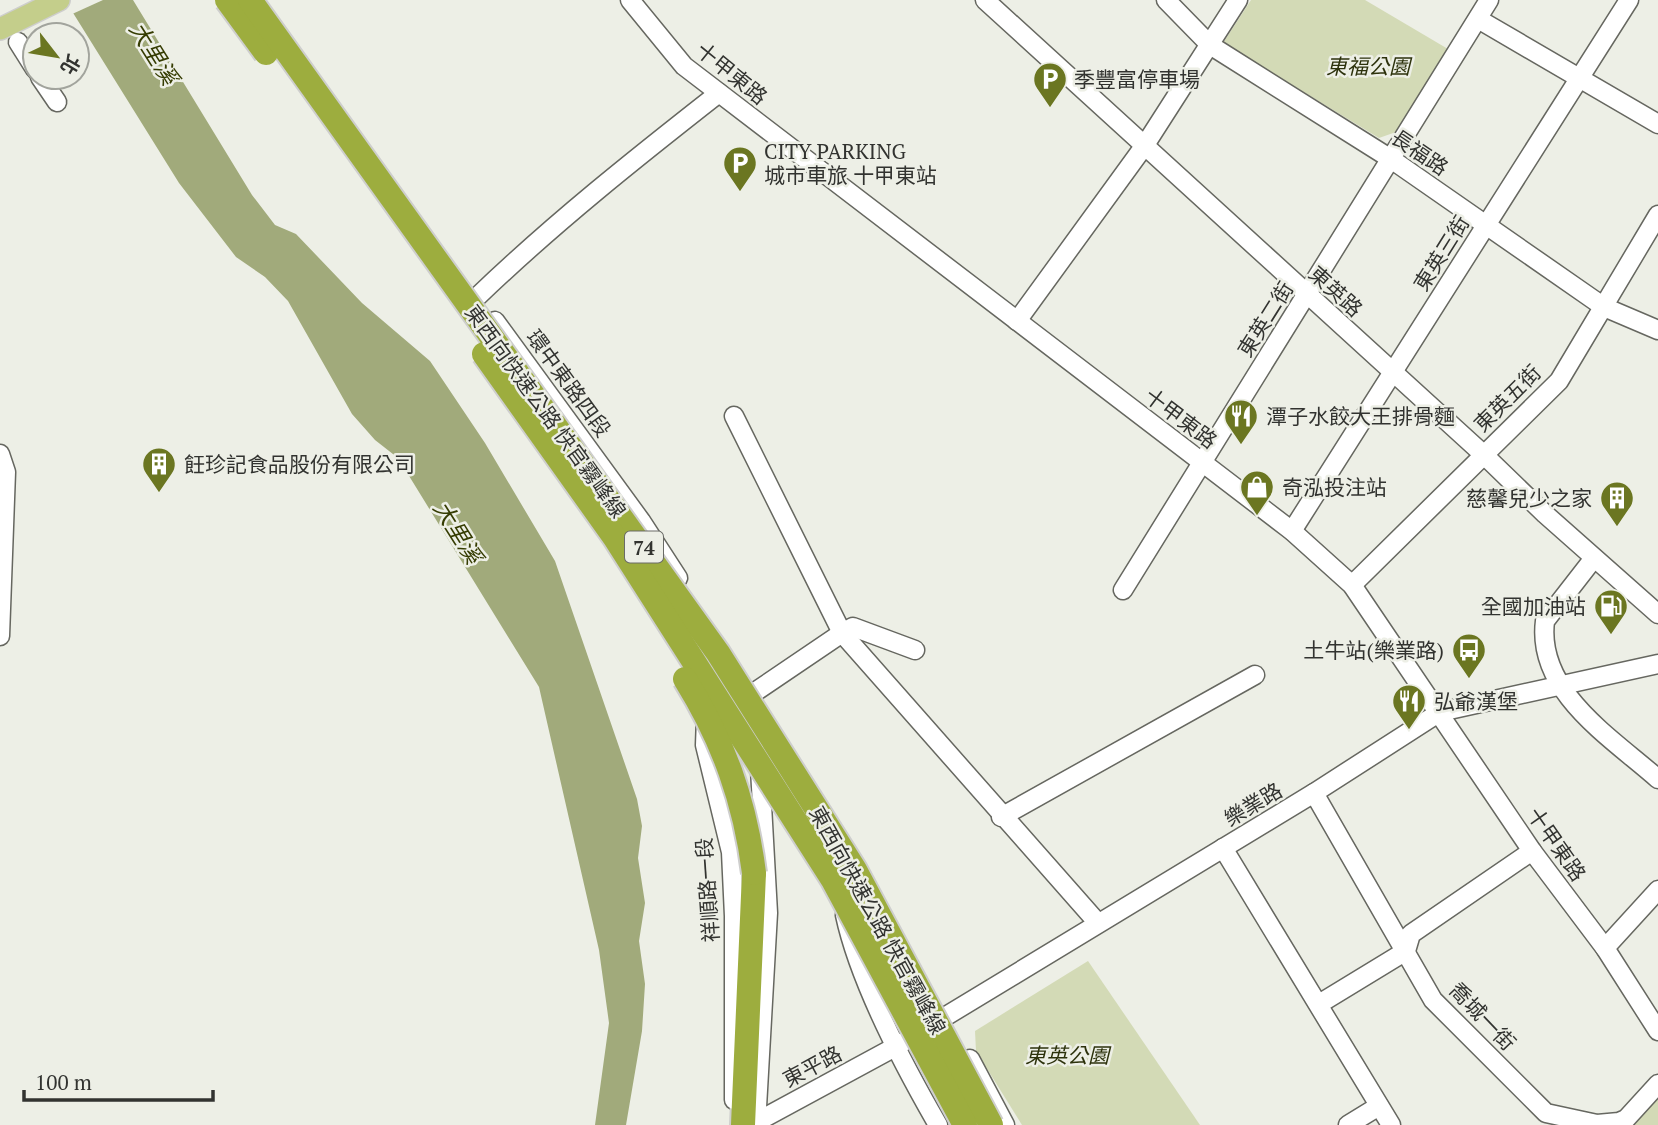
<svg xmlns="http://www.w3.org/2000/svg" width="1658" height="1125" viewBox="0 0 1658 1125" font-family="'PT Serif','Noto Sans TC',serif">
	<rect width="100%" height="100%" fill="#edefe6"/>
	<g fill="#d3dab6">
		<path d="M1251,0H1365L1448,49L1396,132L1379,138L1223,43Z"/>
		<path d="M1088,961L1200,1125H1022L976,1051L975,1031Z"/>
		<path d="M1658,1098V1125H1629Z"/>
	</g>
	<path fill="#a1aa7b" d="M65,0H133L252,195L275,225L296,234L362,303L430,361L485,443L555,561L637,799L642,826L638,858L645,903L639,941L645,984L642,1031L626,1125H595L609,1023L599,950L539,687L398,458L375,440L352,414L288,301L265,277L236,257L179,183Z"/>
	<path fill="#edefe6" d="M61,0H103L70,15Z"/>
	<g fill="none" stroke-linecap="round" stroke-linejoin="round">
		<g stroke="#666760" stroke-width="21">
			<g id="minor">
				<path d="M630,0L684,66L1292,531L1352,585L1532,851L1605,948L1658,1031"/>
				<path d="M985,0L1483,454L1545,514L1658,614"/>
				<path d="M1166,0L1210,45L1391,159L1604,307L1658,330"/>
				<path d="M1478,19L1658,124"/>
				<path d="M18,42L35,69"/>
				<path d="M40,77L57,102"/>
				<path d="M477,297C554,223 636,158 719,93"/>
				<path d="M495,321L641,521L678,578"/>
				<path d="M1017,321L1145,145L1238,0"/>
				<path d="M734,416L842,633L853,627L915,650"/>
				<path d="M0,454L6,472L0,636"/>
				<path d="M1292,531L1629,0"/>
				<path d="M1594,558L1545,621C1536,692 1612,738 1658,779"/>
				<path d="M1352,585L1559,381L1658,215"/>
				<path d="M1123,590L1489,0"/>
				<path d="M752,694L842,633L1097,922"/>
				<path d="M706,718L705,745L731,852L734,916V1100"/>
				<path d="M1314,793L1433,1000L1546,1113L1597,1124L1619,1122L1626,1119L1658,1084"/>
				<path d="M1001,817L1255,675"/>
				<path d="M1223,848L1391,1125"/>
				<path d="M845,915C859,981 904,1066 938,1125"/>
				<path d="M1605,948L1658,890"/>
				<path d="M1319,1004L1406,951L1411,934L1532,851"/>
				<path d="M970,1059L1005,1125"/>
				<path d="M751,1125L895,1047L1314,793L1440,712L1658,664"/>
				<path d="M756,1125L768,913L760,769"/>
				<path d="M1348,1125L1379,1106"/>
			</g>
		</g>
		<g stroke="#cececd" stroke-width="24">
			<path id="major" d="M0,29L59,0"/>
		</g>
		<g stroke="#cececd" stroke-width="28">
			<path id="highway" d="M743,1125L754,873"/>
		</g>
		<use href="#minor" stroke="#fff" stroke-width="18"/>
		<use href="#major" stroke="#c4ce8b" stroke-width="21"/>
		<use href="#highway" stroke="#9dad3e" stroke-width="24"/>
		<g stroke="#cececd" stroke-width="28" stroke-linecap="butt">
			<g id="highway-bridge">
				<path d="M227,0L266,53"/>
				<path d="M250,0L718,653L855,870L991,1125"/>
				<path d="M484,354L615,538L833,880L965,1125"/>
				<path d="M685,679C723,740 745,801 754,873"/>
			</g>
		</g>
		<use href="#highway-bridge" stroke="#9dad3e" stroke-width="24"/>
	</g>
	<defs>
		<g id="parking-pin" transform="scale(1.75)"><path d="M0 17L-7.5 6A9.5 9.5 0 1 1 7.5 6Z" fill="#6b7621" stroke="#edefe6"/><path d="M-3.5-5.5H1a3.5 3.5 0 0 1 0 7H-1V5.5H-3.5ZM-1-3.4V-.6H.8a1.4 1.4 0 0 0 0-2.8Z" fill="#fff"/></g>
		<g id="restaurant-pin" transform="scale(1.75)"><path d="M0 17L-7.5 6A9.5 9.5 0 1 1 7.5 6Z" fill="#6b7621" stroke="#edefe6"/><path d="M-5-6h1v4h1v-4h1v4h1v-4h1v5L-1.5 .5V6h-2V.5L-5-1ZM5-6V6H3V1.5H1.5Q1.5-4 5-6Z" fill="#fff"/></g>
		<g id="building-pin" transform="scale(1.75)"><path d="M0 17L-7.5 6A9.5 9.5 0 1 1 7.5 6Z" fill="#6b7621" stroke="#edefe6"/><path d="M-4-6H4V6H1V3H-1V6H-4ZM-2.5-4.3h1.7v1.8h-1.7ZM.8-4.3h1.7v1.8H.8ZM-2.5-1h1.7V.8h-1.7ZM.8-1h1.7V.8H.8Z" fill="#fff"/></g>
		<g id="shop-pin" transform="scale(1.75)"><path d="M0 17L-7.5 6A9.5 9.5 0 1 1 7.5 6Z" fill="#6b7621" stroke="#edefe6"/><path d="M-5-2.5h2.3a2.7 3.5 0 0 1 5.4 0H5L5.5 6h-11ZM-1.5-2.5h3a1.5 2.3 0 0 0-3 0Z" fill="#fff"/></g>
		<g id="fuel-pin" transform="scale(1.75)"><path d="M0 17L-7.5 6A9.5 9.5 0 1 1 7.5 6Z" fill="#6b7621" stroke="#edefe6"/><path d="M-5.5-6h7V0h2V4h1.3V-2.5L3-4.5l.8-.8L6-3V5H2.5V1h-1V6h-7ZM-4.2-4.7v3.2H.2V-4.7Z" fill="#fff"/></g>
		<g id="bus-pin" transform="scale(1.75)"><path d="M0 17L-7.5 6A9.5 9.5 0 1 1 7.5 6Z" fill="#6b7621" stroke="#edefe6"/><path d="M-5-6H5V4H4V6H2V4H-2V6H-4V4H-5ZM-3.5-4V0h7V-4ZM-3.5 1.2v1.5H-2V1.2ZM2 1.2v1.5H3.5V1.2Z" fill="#fff"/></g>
	</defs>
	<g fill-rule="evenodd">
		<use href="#parking-pin" x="1050" y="79"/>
		<use href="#parking-pin" x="740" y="163"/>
		<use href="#restaurant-pin" x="1241" y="416"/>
		<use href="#building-pin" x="159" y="464"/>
		<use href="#shop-pin" x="1257" y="487"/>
		<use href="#building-pin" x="1617" y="498"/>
		<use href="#fuel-pin" x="1611" y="606"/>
		<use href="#bus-pin" x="1469" y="650"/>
		<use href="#restaurant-pin" x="1409" y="701"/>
	</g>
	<g text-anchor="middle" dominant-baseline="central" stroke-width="5" stroke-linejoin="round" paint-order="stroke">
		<rect fill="#edefe6" stroke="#6a6b67" stroke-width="2" x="625" y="531.5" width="38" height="31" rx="5"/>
		<g font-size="19" font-weight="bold" fill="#323330">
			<text x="644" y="547">74</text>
		</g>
		<g font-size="21" font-style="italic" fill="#2d320c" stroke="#edefe6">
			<text x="1368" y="66">東福公園</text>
			<text x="1067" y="1055">東英公園</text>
		</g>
		<g font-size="21" fill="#323330" stroke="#edefe6">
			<text transform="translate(732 73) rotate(39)">十甲東路</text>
			<text transform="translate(1420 152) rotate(34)">長福路</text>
			<text transform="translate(1441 253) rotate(-58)">東英三街</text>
			<text transform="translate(1336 291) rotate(42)">東英路</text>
			<text transform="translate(1265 319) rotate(-58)">東英二街</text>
			<text transform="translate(569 383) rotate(54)">環中東路四段</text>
			<text transform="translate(1507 398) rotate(-45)">東英五街</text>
			<text transform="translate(546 411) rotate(54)">東西向快速公路 快官霧峰線</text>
			<text transform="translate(1181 418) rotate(37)">十甲東路</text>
			<text transform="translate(1253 804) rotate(-31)">樂業路</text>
			<text transform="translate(1557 844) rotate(55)">十甲東路</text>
			<text transform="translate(707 890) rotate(-94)">祥順路一段</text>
			<text transform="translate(878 920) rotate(61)">東西向快速公路 快官霧峰線</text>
			<text transform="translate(1483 1016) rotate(46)">喬城一街</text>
			<text transform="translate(812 1066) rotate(-28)">東平路</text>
		</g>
		<g font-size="21" fill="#323330" stroke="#edefe6" text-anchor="start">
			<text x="1074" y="79">季豐富停車場</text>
			<text x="764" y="151">CITY PARKING<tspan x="764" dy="24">城市車旅 十甲東站</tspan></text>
			<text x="1266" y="416">潭子水餃大王排骨麵</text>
			<text x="184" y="464">飪珍記食品股份有限公司</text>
			<text x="1282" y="487">奇泓投注站</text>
			<text x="1592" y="498" text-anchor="end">慈馨兒少之家</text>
			<text x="1586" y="606" text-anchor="end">全國加油站</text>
			<text x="1444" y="650" text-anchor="end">土牛站(樂業路)</text>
			<text x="1434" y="701">弘爺漢堡</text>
		</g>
		<g font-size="23" font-style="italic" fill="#353c02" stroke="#edefe6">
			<text transform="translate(154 53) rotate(58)">大里溪</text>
			<text transform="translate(458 532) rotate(58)">大里溪</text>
		</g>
	</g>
	<g transform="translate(56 56) rotate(121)"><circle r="33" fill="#edefe6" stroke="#a2a49d" stroke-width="2"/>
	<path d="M0-5L12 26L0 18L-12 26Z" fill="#6b7621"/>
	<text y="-10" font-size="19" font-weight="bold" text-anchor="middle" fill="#323330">北</text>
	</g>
	<path d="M24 1090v10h189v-10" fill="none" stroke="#323330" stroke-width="3.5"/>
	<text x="35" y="1090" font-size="21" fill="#323330" stroke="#edefe6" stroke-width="5" paint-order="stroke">100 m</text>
</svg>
